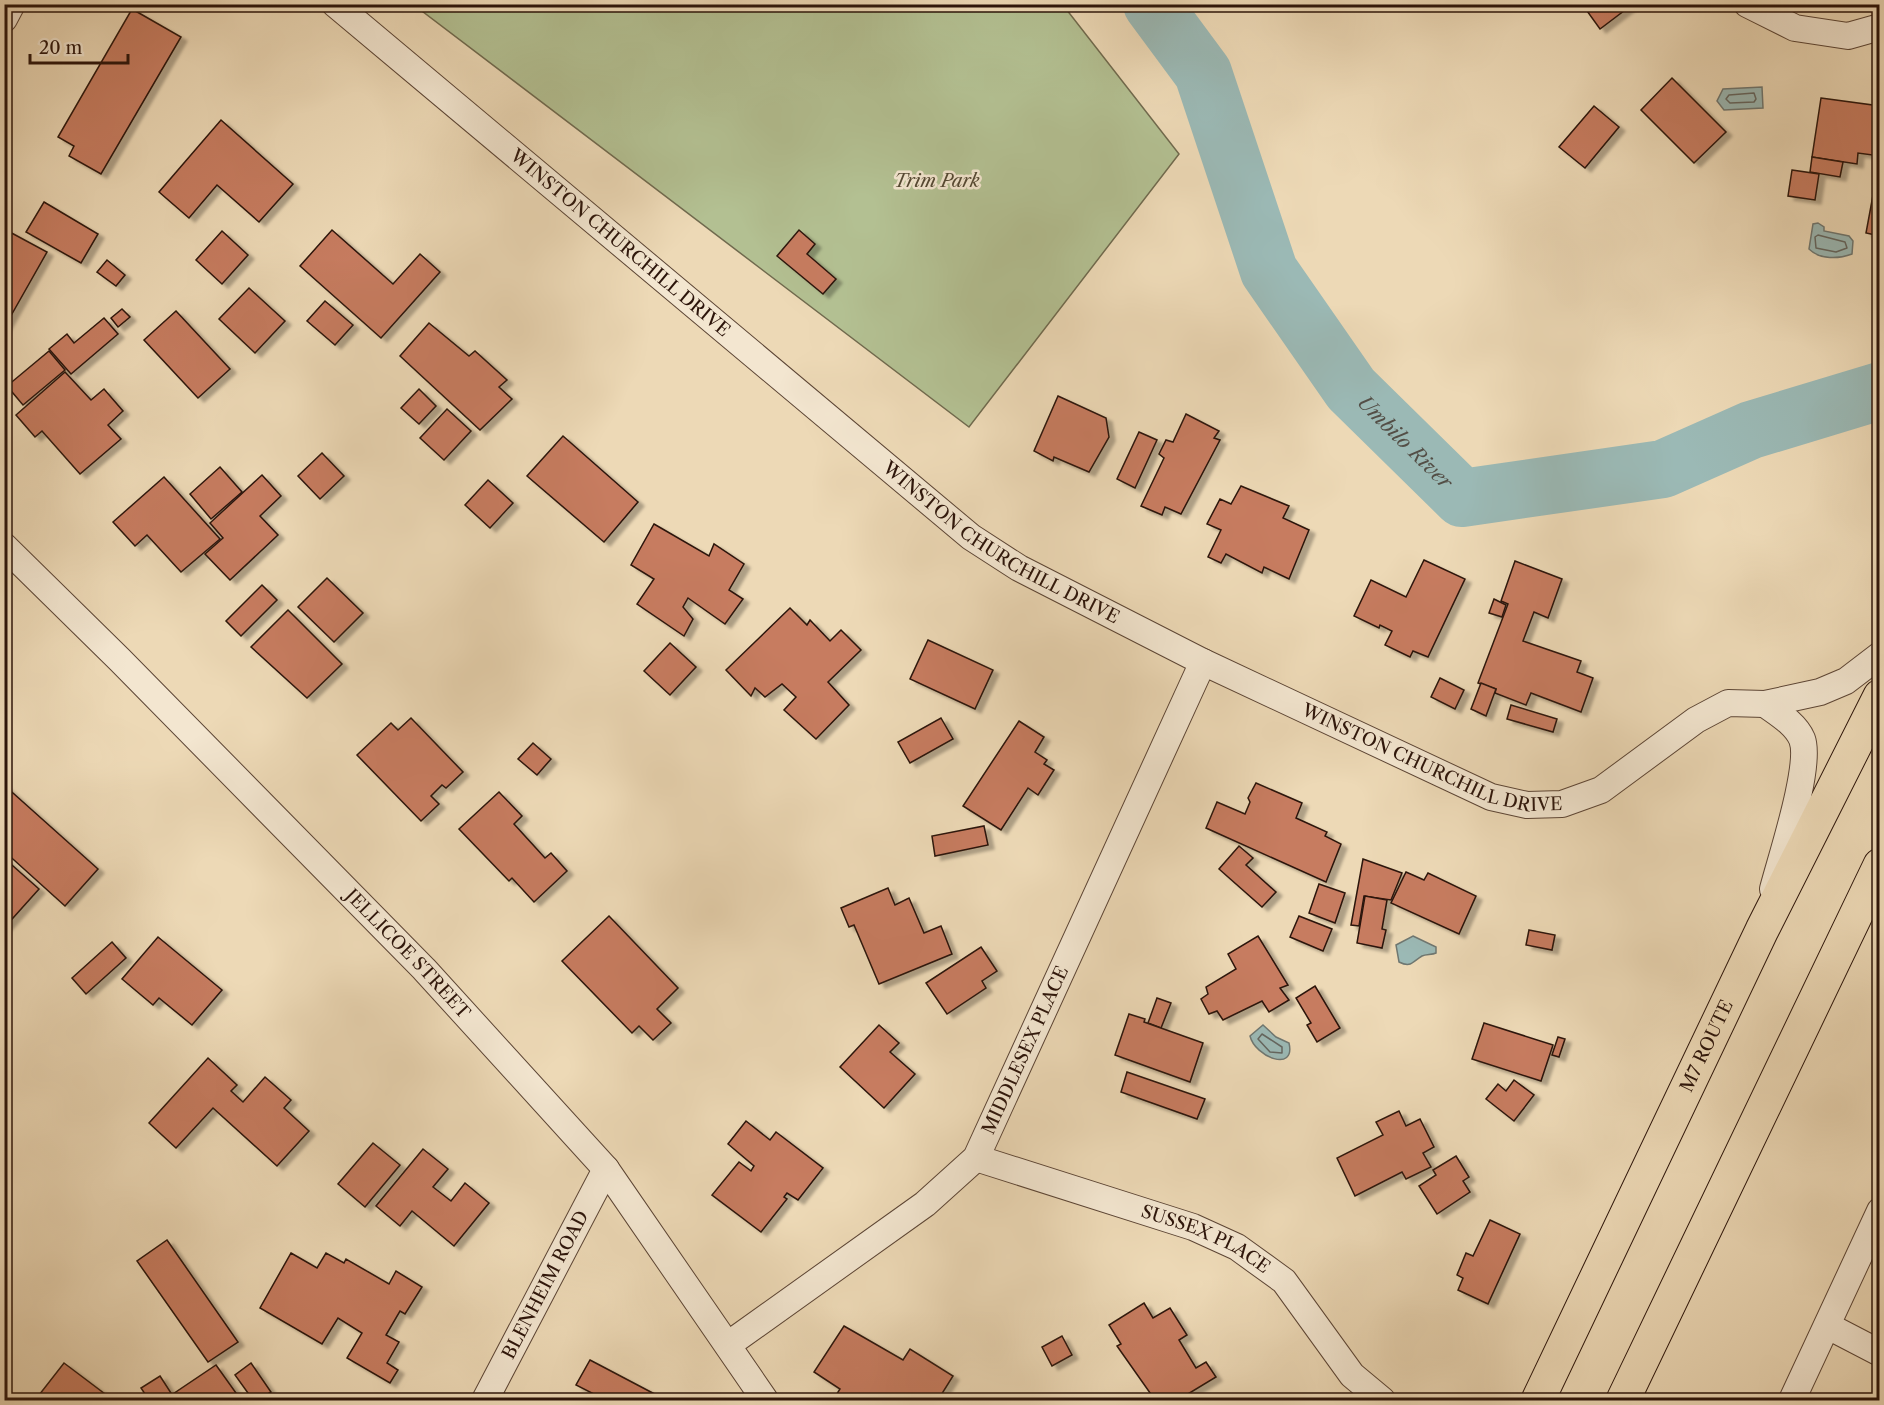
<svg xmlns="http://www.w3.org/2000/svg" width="1884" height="1405" viewBox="0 0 1884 1405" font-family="'Libre Caslon Text',serif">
	<defs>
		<filter id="shadow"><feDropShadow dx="6" dy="4" stdDeviation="1.5" flood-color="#0004"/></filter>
	</defs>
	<rect width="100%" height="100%" fill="#edd9b6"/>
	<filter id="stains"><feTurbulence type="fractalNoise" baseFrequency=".00333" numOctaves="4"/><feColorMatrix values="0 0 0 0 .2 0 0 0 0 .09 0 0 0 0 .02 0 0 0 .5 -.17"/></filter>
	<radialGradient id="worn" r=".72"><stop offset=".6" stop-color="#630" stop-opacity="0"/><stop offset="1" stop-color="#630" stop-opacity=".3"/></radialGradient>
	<path fill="#b3c092" stroke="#706a4e" stroke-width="1.5" d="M414,5H1063L1179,154L969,427Z"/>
	<g fill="#9bb9b5" stroke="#6f7771" stroke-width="1.5">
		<path d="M1762,87L1763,108L1724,110L1717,101L1723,89Z"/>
		<path d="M1818,223L1824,227V231L1849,236L1853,241L1852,254C1839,259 1820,260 1809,249L1813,224Z"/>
		<path d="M1413,936L1436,947V953C1432,955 1426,954 1422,956C1412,962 1411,968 1399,962L1396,945Z"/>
		<path d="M1263,1025L1276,1037L1289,1043C1296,1073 1255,1057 1250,1036Z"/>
	</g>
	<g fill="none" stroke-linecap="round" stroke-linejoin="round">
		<g stroke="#646660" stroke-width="1.5">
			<path d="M1754,93L1756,99L1754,102L1730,103L1726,99L1729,95Z"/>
			<path d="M1818,235L1845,242L1847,248L1836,252L1816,248L1815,237Z"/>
			<path d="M1262,1034L1282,1047V1053L1270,1052L1258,1039Z"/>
		</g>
		<path stroke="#9bb9b5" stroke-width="58" id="s1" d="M1152,4L1203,73L1269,271L1351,389L1462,498L1663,469L1751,430L1880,391"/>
	</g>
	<g fill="#c77b60" stroke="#2c140a" stroke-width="1.5" filter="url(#shadow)">
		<path d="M1582,4H1633L1600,29Z"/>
		<path d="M132,9L181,37L101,174L69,156L74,146L58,137Z"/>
		<path d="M1672,78L1726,132L1694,163L1641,110Z"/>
		<path d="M1821,98L1880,106V156L1858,153L1857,164L1812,157Z"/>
		<path d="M1594,106L1619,127L1585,168L1559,147Z"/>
		<path d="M221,120L293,184L259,222L217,185L189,218L159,192Z"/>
		<path d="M1812,157L1843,162L1840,177L1810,172Z"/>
		<path d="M1792,170L1819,174L1815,200L1788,196Z"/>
		<path d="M1873,195L1880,196V236L1866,233Z"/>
		<path d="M44,202L98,234L81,263L26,232Z"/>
		<path d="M6,230L47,252L4,328V233Z"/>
		<path d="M332,230L393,284L420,254L440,272L381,338L300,266Z"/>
		<path d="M799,230L815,244L807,254L836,279L823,294L777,256Z"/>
		<path d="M222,231L248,255L222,284L196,260Z"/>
		<path d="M107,260L125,275L116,286L97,272Z"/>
		<path d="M249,288L285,321L255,353L219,319Z"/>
		<path d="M325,301L353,325L335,345L307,321Z"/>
		<path d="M122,309L130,317L118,327L111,318Z"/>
		<path d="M176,311L230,369L198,398L144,340Z"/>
		<path d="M104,318L118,334L71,374L49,349L67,334L74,343Z"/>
		<path d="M429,323L469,356L475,351L507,380L499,387L512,399L480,430L400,356Z"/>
		<path d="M49,351L65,370L23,405L7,386Z"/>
		<path d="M65,372L91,400L104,389L123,411L108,425L121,439L80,474L42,431L35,437L16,415Z"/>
		<path d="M419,389L436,406L419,424L401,408Z"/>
		<path d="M1058,396L1106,418L1109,437L1089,472L1054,457L1053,461L1034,451Z"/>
		<path d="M447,409L471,431L444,460L420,438Z"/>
		<path d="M1186,414L1219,431L1214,438L1220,440L1181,514L1165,507L1162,515L1141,506L1164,458L1159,454L1166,440L1173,442Z"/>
		<path d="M1139,432L1157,440L1135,488L1117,479Z"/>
		<path d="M563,436L638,502L604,542L527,476Z"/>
		<path d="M322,453L344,476L320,499L298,476Z"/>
		<path d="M220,467L242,492L211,519L190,494Z"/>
		<path d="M262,475L281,496L260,516L278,535L230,580L205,554L223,538L210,523Z"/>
		<path d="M164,477L220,539L181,572L147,535L135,546L113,522Z"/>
		<path d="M488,480L513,503L490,528L465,505Z"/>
		<path d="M1241,486L1289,506L1283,518L1309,530L1289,579L1264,567L1262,573L1226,554L1221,563L1208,557L1221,530L1207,524L1220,499L1231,504Z"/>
		<path d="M654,524L709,556L714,544L744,564L729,590L743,599L725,624L688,598L683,607L693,619L684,636L637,604L654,579L631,565Z"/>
		<path d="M1424,560L1465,579L1428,657L1413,651L1410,657L1385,645L1392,631L1380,625L1379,628L1354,616L1371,580L1406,597Z"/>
		<path d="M1515,561L1562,579L1548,618L1534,612L1523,641L1581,661L1577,672L1593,678L1581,712L1531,693L1526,705L1495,693L1496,689L1478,683L1508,604L1501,601Z"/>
		<path d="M327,578L363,613L334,642L298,607Z"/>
		<path d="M262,585L277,600L241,636L226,621Z"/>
		<path d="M1494,599L1506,605L1502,617L1489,613Z"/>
		<path d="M790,608L807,625L810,620L830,641L841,630L861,650L828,682L849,705L816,739L784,710L796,697L782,684L765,697L755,688L751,696L726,670Z"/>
		<path d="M288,610L342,664L307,698L251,647Z"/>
		<path d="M928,640L993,670L975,709L910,679Z"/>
		<path d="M670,643L696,667L670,695L644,671Z"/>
		<path d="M1440,678L1464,690L1455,709L1431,697Z"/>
		<path d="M1481,683L1496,689L1486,716L1471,709Z"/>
		<path d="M1511,705L1557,719L1553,732L1507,719Z"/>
		<path d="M411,718L463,772L446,788L442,785L431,796L439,804L421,821L357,755L391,723L398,730Z"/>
		<path d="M941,718L953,739L910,763L898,742Z"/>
		<path d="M1019,721L1044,737L1035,752L1047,760L1044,764L1054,770L1038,795L1028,788L1001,830L963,806Z"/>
		<path d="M533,743L551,759L537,775L518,759Z"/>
		<path d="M1256,783L1302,803L1296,818L1327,832L1325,836L1341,844L1326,882L1206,828L1217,802L1245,814L1250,802L1248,798Z"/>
		<path d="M4,785L98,869L65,906L4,851Z"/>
		<path d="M499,792L522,816L514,824L545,858L551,853L567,871L534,902L512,878L509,881L459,829Z"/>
		<path d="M984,826L988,845L935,856L932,836Z"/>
		<path d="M1239,846L1253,858L1246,865L1276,892L1262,907L1219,869Z"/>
		<path d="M4,858L39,889L4,928Z"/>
		<path d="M1363,859L1402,873L1391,900L1364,896L1359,926L1351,925Z"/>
		<path d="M1406,872L1424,880L1428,873L1476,896L1459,934L1391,903Z"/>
		<path d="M1319,884L1345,893L1335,923L1309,913Z"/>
		<path d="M888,888L895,905L909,898L924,933L941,926L952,954L879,984L854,925L849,927L841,908Z"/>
		<path d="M1365,896L1387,900L1382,929L1386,930L1382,948L1357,943Z"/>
		<path d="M609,916L678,988L657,1009L671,1023L653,1040L639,1026L632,1033L562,961Z"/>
		<path d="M1299,916L1332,929L1323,951L1290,937Z"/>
		<path d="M1529,930L1555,935L1552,950L1526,945Z"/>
		<path d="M1258,936L1288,985L1280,988L1289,1000L1269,1012L1262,1001L1223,1020L1217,1011L1209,1014L1201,999L1208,994L1206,987L1236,969L1228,954Z"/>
		<path d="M158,937L222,990L192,1025L159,998L153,1005L122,979Z"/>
		<path d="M112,942L126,958L86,994L72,978Z"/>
		<path d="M981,947L997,971L982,981L986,988L947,1014L926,983Z"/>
		<path d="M1315,986L1340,1028L1317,1042L1307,1025L1311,1023L1296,998Z"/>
		<path d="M1157,998L1171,1003L1161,1028L1148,1023Z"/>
		<path d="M1129,1014L1145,1019L1144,1022L1203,1043L1190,1082L1115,1055Z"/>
		<path d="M1484,1023L1553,1045L1541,1081L1472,1059Z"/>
		<path d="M879,1025L899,1043L890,1052L915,1074L884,1108L840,1067Z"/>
		<path d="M1558,1037L1565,1039L1559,1057L1552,1055Z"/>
		<path d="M208,1058L237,1085L231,1091L243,1102L265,1077L291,1100L284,1108L309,1131L277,1166L213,1108L176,1148L149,1123Z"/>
		<path d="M1127,1072L1205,1099L1197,1119L1121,1092Z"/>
		<path d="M1514,1080L1534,1095L1514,1121L1486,1099L1498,1084L1506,1091Z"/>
		<path d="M1399,1111L1406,1126L1420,1119L1434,1147L1423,1153L1431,1167L1406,1179L1402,1172L1355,1196L1337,1158L1383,1135L1376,1122Z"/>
		<path d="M746,1121L770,1140L776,1132L823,1168L798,1200L787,1193L784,1197L787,1199L761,1232L712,1195L739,1162L751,1171L754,1166L728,1144Z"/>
		<path d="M373,1143L400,1165L365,1207L338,1184Z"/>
		<path d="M423,1149L448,1169L433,1187L451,1201L465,1183L489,1203L454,1246L412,1211L400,1226L376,1206Z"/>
		<path d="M1456,1156L1469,1177L1463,1181L1470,1192L1437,1214L1419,1186L1436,1175L1433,1170Z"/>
		<path d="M1490,1220L1520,1234L1488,1304L1458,1290L1463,1278L1457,1275L1466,1253L1473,1256Z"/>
		<path d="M167,1240L238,1342L208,1362L137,1261Z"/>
		<path d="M291,1253L317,1268L326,1253L344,1263L346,1259L389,1284L396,1271L422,1287L405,1314L400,1311L386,1335L399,1342L387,1363L398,1370L390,1383L347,1358L362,1333L338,1318L322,1344L260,1308Z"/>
		<path d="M1144,1303L1153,1318L1170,1308L1187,1335L1179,1340L1196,1368L1206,1362L1216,1377L1178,1400H1155L1117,1346L1121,1344L1109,1325Z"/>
		<path d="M844,1326L903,1360L910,1349L953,1376L938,1400H833L840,1389L814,1372Z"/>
		<path d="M1062,1336L1072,1355L1052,1366L1042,1347Z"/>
		<path d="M590,1360L666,1400H591L594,1394L576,1385Z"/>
		<path d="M64,1363L113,1400H47L39,1395Z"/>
		<path d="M251,1363L271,1392L258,1400H253L235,1375Z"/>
		<path d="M216,1365L241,1400H164Z"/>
		<path d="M160,1376L171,1393L159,1400H149L141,1388Z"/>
	</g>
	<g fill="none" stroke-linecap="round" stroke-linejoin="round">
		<g stroke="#5c4535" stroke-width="28">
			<g id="minor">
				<path id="s2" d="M335,4L971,537L1019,568L1203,662L1491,797L1527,805L1562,804L1601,790L1696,720L1728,703L1765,704L1820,692L1846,681L1880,655"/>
				<path d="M1747,4L1795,28L1848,36L1880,27"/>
				<path d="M4,19L12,4"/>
				<path id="s3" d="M4,546L120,660L424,969L606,1169L765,1400"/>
				<path d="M1765,704C1777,713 1795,723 1802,739C1812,765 1781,858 1773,889"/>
				<path id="s4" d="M976,1158L1193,1227L1237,1247L1284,1281L1352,1375L1382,1400"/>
				<path d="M1828,1326L1880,1353"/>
				<path id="s5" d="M729,1344L925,1204L976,1158L1203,662"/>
				<path id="s6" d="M485,1400L606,1169"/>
				<path d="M1792,1400L1880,1211"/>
			</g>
		</g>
		<g stroke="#2c140a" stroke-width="35">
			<g id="trunk">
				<path id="s7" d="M1538,1400L1762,930L1880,696"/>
				<path d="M1623,1400L1880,865"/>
			</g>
		</g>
		<use href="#minor" stroke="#f3e6d0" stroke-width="26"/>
		<use href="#trunk" stroke="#edd9b6" stroke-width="33"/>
	</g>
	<g text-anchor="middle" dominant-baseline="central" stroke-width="5" stroke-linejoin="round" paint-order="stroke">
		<g font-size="18" font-style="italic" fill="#544833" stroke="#f3e6d0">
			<text x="937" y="181">Trim Park</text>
		</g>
		<g font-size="18" fill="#2c140a" stroke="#f3e6d0">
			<text stroke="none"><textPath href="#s2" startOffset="372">WINSTON CHURCHILL DRIVE</textPath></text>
			<text stroke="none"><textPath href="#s2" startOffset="858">WINSTON CHURCHILL DRIVE</textPath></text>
			<text stroke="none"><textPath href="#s2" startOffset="1344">WINSTON CHURCHILL DRIVE</textPath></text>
			<text stroke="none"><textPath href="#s3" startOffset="574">JELLICOE STREET</textPath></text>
			<text stroke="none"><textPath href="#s7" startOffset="392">M7 ROUTE</textPath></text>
			<text stroke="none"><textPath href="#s5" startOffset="428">MIDDLESEX PLACE</textPath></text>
			<text stroke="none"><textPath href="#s4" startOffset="244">SUSSEX PLACE</textPath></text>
			<text stroke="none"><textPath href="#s6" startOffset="130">BLENHEIM ROAD</textPath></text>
		</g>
		<g font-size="20" font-style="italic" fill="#534e46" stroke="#f3e6d0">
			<text stroke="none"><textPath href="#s1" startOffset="514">Umbilo River</textPath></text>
		</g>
	</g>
	<rect width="1884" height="1405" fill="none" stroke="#edd9b6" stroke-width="24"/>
	<rect x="6" y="6" width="1872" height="1393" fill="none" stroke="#2c140a" stroke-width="3"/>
	<rect x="12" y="12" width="1860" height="1381" fill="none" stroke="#2c140a" stroke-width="1.5"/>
	<path d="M30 54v9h98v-9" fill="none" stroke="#2c140a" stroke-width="3"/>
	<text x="39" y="54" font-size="18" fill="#2c140a" stroke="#f3e6d0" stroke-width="4.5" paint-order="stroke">20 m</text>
	<rect width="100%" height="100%" filter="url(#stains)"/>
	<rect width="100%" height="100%" fill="url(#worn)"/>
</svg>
